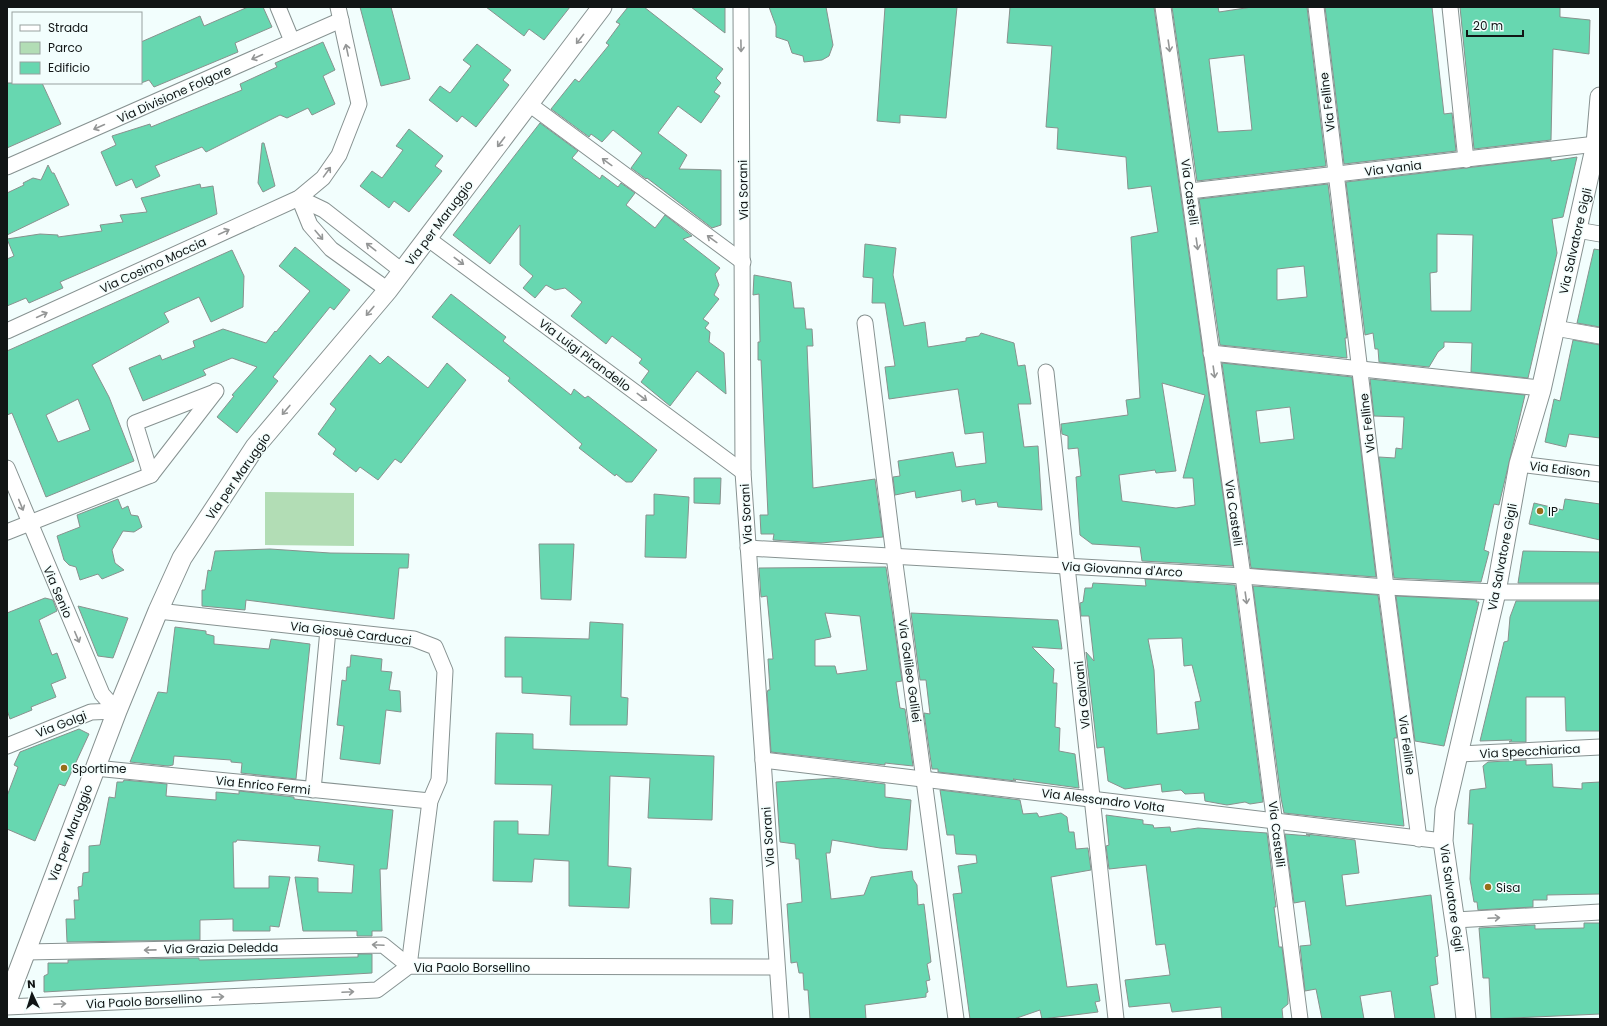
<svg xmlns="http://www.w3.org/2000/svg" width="1607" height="1026" viewBox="0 0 1607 1026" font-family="Poppins,sans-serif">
	<rect width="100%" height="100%" fill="#f2fefd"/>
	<path fill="#b2ddb5" d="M265,492L354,493V546L265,545Z"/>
	<g fill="#67d7b0" stroke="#88928e" fill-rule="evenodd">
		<path d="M248,7H263L272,27L235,43L238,52L154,87L149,80L141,83V42L200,16L204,26Z"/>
		<path d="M360,7H391L410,79L381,86Z"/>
		<path d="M486,7H570L544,40L529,29L524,36Z"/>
		<path d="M628,7H644L723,69L716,78L721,83L714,92L720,96L701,123L678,106L658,133L687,155L679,169L721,170V225L712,228L647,178L646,179L631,168L642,153L613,130L602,142L591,134L589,137L551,109L575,79L579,82L609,45L606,43L620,24L616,22Z"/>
		<path d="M691,7H725V33Z"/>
		<path d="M769,7H826L833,45L829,56L822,60L804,62L803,56L792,53L788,41L776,37V26Z"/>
		<path d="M885,7H957L946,118L900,115V123L877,121Z"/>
		<path d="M1010,7H1154L1233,566L1142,561L1140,547L1092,544L1080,535L1076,477L1081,476L1078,448L1068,449V436L1062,434L1061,424L1128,415L1126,400L1140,398L1131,237L1158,232L1151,186L1128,189L1126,157L1057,149L1058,128L1046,127L1052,46L1007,43ZM1162,383L1205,395L1183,478H1193L1195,505L1176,508L1122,501L1119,475L1155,470L1156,473L1176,471Z"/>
		<path d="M1172,7H1218L1219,12L1252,7H1307L1326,166L1197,181ZM1244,55L1252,130L1218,132L1209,59Z"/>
		<path d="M1325,7H1432L1444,114L1452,113L1456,151L1344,164Z"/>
		<path d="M1460,7H1560V17L1590,20L1589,54L1553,49L1551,140L1474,149Z"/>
		<path d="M323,42L335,70L323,76L335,104L312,115L308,108L287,118L280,115L206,152L202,147L155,166L160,176L136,188L132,179L116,186L101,152L116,145L112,136L150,124L151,127L242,90L240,84L277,67L275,63Z"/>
		<path d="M477,44L511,70L503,80L509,85L476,127L462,116L457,122L429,100L440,86L450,93L471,66L463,60Z"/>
		<path d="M7,83H42L61,124L7,148Z"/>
		<path d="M540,123L578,151L572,158L600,179L602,175L618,187L621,183L635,193L626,205L655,228L665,215L692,236L683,239L720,268L715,274L719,285L714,295L719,299L703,319L709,323L705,328L710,332L709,342L724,353L726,394L697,371L670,406L641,382L649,371L639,363L642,359L612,336L606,344L571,316L582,302L565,288L555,290L546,285L535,298L523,288L533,276L520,265V225L490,264L453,235Z"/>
		<path d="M409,129L443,156L435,166L442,171L409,212L394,201L389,208L360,186L372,171L382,178L403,150L396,146Z"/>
		<path d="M262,143H264L275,186L263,192L258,183Z"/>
		<path d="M1577,157L1563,217L1552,219L1557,253L1528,378L1471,372L1472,343L1444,342V347L1438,352L1429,367L1379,362L1378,349H1375L1373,333L1365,335L1346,182L1551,158V161ZM1437,234L1473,235L1471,311H1431L1430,273L1437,272Z"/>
		<path d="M48,165L52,173H54L69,205L7,235V193L24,185L23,183L33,178L41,180Z"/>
		<path d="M200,184L201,188L213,186L217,214L60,282L63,288L29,303L26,298L7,306V259L14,256L7,239L40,234L58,235V237L102,231L100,225L123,222L120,215L147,212L141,198Z"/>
		<path d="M1328,184L1347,338H1345L1347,358L1220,345L1199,199ZM1304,266L1307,297L1277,300V269Z"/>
		<path d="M865,244L896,248L893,275L904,326L925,322L928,347L966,341V338L979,336L981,333L1014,343L1018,366L1025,365L1031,404H1018L1024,447L1038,446L1042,510L998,507L997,502L976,505L975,499L962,502L961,490L916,498L915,491L895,495L893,477L900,476L898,461L953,452L956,467L986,463L983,432L965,434L958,389L889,399L885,367L895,366L885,303H872L873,278L863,277Z"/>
		<path d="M295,247L350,290L334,310L330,307L273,377L278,381L237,433L217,417L234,396L232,395L257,367L232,358L203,370L206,375L143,401L129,368L160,355L162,360L195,347L193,341L223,329L266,343L275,331L276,332L310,291L279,266Z"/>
		<path d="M1594,249L1600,250V327L1577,323Z"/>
		<path d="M232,250L244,276L243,307L211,322L199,297L164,313L169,322L92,365L109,397L134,461L46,497L12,413L7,415V351ZM78,399L90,430L58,442L46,415Z"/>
		<path d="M754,275L791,282L794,308H804L806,329H812L813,346H807L813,488L875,479L883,537L821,543L773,540L774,534H761L760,515H768L761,360H758V342H760L759,294L753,295Z"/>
		<path d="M451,294L506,337L503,341L571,395L574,389L585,398L588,396L657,450L632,482H626L616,474L615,476L579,448L582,444L508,381L510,378L432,317Z"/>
		<path d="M1573,340L1600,345V438L1569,434L1566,447L1545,442L1554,399L1560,401Z"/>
		<path d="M370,355L380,364L388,356L428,388L447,363L466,380L401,463L395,459L378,480L360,467L356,472L333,454L336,449L318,434L336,409L330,404Z"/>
		<path d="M1222,363L1352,377L1376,577L1251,568ZM1290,407L1294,439L1260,443L1256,411Z"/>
		<path d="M1370,379L1525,395L1499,505L1494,504L1484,550L1489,552L1481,582L1394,578L1379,457L1395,458L1396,448L1402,449L1404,417L1374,416Z"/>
		<path d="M694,478H721L720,504L694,503Z"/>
		<path d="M654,494L689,497L686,558L645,557L646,515H654Z"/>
		<path d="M118,499L122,509L128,506L131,515L138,516L142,527L134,532L123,531L112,550L115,563L124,570L102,579L98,574L80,580L76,567L69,565L64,560L57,536L80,527L77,515Z"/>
		<path d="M1565,499L1600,504V540L1529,524L1534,503L1563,510Z"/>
		<path d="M539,544H574L571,600L541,599Z"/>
		<path d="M270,549L330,553L409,554L408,568H399L394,619L246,600L245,610L202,606V590H205L208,570L211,571L215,551Z"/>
		<path d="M1523,551L1600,552V583H1518Z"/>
		<path d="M886,567L902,681L896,682L900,708L905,709L913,766L885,763V765L771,752L767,693L768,690H770L768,659H773L767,596L761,597L759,568ZM825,613L860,616L867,670L837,674L835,666H815V640L831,637Z"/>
		<path d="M1145,579L1235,585L1263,802L1250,804L1245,802L1227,805L1205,801L1204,793L1185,794L1181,790L1162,792L1161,784L1125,789L1108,781L1104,747L1097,748L1086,652L1094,661L1089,616H1081L1080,603L1083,602L1085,588H1092L1093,583L1146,586ZM1182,638L1184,666L1192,665L1201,701L1195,702L1199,729L1157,734L1154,670L1148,639Z"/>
		<path d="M1253,586L1378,595L1397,738H1394L1404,826L1284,813L1281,798Z"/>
		<path d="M1396,596L1477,600L1476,602H1479L1444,746L1415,741Z"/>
		<path d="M45,598L53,600L57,611L39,620L52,655L57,653L66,678L51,684L56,697L31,707L32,710L10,719L7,710V613Z"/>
		<path d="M1516,601H1600V731H1566L1565,697H1526V742H1509L1512,740L1480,741L1504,642L1508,641L1510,617Z"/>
		<path d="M78,606L128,618L113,658L98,656Z"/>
		<path d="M911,613L1058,620L1062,649L1032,647L1054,669L1053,683H1057L1055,727L1060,728L1059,751L1075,754L1079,788L1013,779L1016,781L938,772V769H932L924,713L930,714L926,680H920Z"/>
		<path d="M590,622L623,624L621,697L628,698L627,725H570L571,696L522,693V677H505V637L589,639Z"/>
		<path d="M175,627L206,631V634L214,636V644L269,649L271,639L310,644L296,779L241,773L242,763L231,762V760L174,756L173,765L168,766L130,762L158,692L167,693Z"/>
		<path d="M351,655L382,659L381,671L392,672L389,690L400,691L401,712L386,710L380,764L340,759L344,726L337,725L342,680L346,681L347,667H350Z"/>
		<path d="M79,729L89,734L65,786L59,784L35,841L7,829V796L18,767L14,765L20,752Z"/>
		<path d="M496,733L533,734V749L714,756L712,820L648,818L650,778L610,776L608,866L631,868L629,908L569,906V861L534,859L532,882L493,881L494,821H518V834L549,835L552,785L495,784Z"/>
		<path d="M1526,760V765L1552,764L1553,787L1582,789V783L1600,782V894L1547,895V900H1533V907L1478,910L1477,902H1474L1470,879L1473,824H1468L1470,790L1486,788L1483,766L1488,762Z"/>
		<path d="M834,778L885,784V797L911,800L907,850L880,848L832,840L830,853H826L831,899L864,895L871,877L912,871L913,879L917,885L918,905L924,904L931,962L927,964L930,980L926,981L928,992L926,993V997L865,1005L866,1019H810L808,990H804L803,973H799L797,962L791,963L787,904L802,902L799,859H796L795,844L780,842L776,782Z"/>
		<path d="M124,780L167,784L166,796L216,800V792L239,794V791L294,797V799L393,810L387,869H380L382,931H372V936H357V931H303L295,877L318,878V892L352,893L354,865L318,861L320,846L237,840L236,842H233L234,888H269V876L290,877L279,927L270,926V931H233V919L200,920V940L67,942L66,919H75L74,900H79L78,887L82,886L83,873L89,872V846L100,845L109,797L115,798L117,782H123Z"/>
		<path d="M940,790L1020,800L1023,814L1037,813L1039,817L1061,813L1067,817L1069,832H1074L1076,849L1088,848L1091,870L1051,877L1067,987L1097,984L1100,1001L1095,1002L1098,1012L1042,1019L1040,1010L1014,1019H970L953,894L962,893L958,866L977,863L976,855L956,854L954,835H947Z"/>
		<path d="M1106,815L1143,820V824L1153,825L1154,828L1170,827L1171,832L1198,828L1267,833L1276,907H1274L1279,947H1282L1288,993V1004L1282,1009L1283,1019H1222L1221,1007L1172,1012L1170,1003L1129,1007L1125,980L1170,975L1165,944L1156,945L1146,865L1109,869L1106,846L1109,845Z"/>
		<path d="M1285,834L1310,836L1306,834L1355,840L1359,873L1342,875L1346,906L1431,895L1438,956L1435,957L1438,984L1430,986L1435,1019H1395L1391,991L1360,996L1364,1019H1322L1316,989L1305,991L1300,946L1311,945L1305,901L1294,903Z"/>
		<path d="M710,898L733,900L732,924H711Z"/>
		<path d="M1584,923H1600V1014L1491,1019L1489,978H1483L1479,928L1535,925V929L1584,928Z"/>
		<path d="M358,954H372V973L44,992V976L48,974V963H68V960L199,958V960L358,957Z"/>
	</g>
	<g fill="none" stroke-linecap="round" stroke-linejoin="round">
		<g stroke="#879291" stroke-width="17">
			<g id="minor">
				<path d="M278,7L292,41"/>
				<path d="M741,7L743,472L781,1019"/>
				<path d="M1163,7L1243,576L1300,1019"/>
				<path d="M1316,7L1386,587L1419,839"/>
				<path d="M1450,7L1466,160"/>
				<path d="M529,104L743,262"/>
				<path d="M7,167L341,20"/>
				<path d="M1190,191L1596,144"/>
				<path d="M1577,230L1600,234"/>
				<path d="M427,238L743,472"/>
				<path d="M388,290L331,249L310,225L299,198L324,210L402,271"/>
				<path d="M865,323L894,556L956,1019"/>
				<path d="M1555,328L1600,336"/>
				<path d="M7,331L299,198L323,178L339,155L359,104L338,7"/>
				<path d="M1211,353L1540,388"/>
				<path d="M1046,372L1116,1019"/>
				<path d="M1519,464L1600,474"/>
				<path d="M7,468L102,694L117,711"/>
				<path d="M151,475L135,423L215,392"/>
				<path d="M7,532L151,475L216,391"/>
				<path d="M748,548L1243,576L1386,587L1496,592H1600"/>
				<path d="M158,611L414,639L435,647L445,671L439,780L430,801L409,966"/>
				<path d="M7,746L91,712L117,711"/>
				<path d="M1459,754L1600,747"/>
				<path d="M763,760L1443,841"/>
				<path d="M95,768L430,801"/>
				<path d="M313,790L328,630"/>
				<path d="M1455,920L1600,912"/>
				<path d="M26,952L383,945L409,966"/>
				<path d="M7,1007L377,990L409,966L776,967"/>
			</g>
		</g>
		<g stroke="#879291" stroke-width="21">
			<g id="tertiary">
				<path d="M7,1001L117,711L158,611L182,558L255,447L388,290L602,7"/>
				<path d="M1466,1019L1459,950L1443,841L1445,810L1496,592L1519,464L1541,390L1596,144L1600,97"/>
			</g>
		</g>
		<use href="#minor" stroke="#fff" stroke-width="15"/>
		<use href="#tertiary" stroke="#fff" stroke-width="19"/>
	</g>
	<defs><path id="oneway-shaft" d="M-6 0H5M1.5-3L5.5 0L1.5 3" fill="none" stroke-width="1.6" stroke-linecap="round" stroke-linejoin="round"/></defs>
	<g stroke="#949696">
		<use href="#oneway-shaft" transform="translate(580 39) rotate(128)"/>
		<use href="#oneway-shaft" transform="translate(741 46) rotate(89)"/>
		<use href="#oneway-shaft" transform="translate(1169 46) rotate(82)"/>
		<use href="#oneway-shaft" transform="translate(347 50) rotate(-102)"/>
		<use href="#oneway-shaft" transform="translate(257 57) rotate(156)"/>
		<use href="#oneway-shaft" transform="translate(99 127) rotate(156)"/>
		<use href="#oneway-shaft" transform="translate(501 142) rotate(127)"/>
		<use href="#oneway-shaft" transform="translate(607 162) rotate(-144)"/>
		<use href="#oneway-shaft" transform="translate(327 172) rotate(-54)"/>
		<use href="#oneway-shaft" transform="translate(224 232) rotate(-25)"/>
		<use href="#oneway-shaft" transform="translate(319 235) rotate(50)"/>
		<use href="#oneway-shaft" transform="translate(712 239) rotate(-144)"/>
		<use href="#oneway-shaft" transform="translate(1197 244) rotate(82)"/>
		<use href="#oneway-shaft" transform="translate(371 247) rotate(-142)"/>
		<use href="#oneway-shaft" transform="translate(459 261) rotate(37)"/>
		<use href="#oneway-shaft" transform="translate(370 311) rotate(130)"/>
		<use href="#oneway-shaft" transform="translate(42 315) rotate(-25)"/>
		<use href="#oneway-shaft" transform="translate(1214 372) rotate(82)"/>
		<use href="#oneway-shaft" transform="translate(642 397) rotate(37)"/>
		<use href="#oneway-shaft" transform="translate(286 410) rotate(130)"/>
		<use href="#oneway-shaft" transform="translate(21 505) rotate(68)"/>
		<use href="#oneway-shaft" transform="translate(1246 598) rotate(82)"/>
		<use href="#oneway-shaft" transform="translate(77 637) rotate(67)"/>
		<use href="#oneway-shaft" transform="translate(1494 918) rotate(-3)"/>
		<use href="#oneway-shaft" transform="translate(378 945) rotate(-177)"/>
		<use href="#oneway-shaft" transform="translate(150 950) rotate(179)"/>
		<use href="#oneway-shaft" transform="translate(348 992) rotate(-3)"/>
		<use href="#oneway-shaft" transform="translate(218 997) rotate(-3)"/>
		<use href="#oneway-shaft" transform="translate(60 1004) rotate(-3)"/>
	</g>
	<g fill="#966e19" stroke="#f2fefd" stroke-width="1.5">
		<circle cx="1540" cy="511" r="4"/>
		<circle cx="64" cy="768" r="4"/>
		<circle cx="1488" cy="887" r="4"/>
	</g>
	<g text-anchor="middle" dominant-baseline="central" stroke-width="3" stroke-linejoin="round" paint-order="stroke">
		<g font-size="12" fill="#111515" stroke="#f2fefd">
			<text transform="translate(174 94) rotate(-24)">Via Divisione Folgore</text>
			<text transform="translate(1327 102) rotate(-97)">Via Felline</text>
			<text transform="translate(1393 168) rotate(-7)">Via Vania</text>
			<text transform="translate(743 190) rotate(-91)">Via Sorani</text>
			<text transform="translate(1190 192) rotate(82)">Via Castelli</text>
			<text transform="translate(439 223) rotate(-53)">Via per Maruggio</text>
			<text transform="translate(1575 241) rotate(-77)">Via Salvatore Gigli</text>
			<text transform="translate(153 265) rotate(-25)">Via Cosimo Moccia</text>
			<text transform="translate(585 355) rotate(37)">Via Luigi Pirandello</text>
			<text transform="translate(1367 423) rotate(-97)">Via Felline</text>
			<text transform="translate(1560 469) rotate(7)">Via Edison</text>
			<text transform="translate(238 476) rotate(-55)">Via per Maruggio</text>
			<text transform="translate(1234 513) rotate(82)">Via Castelli</text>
			<text transform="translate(746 514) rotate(-93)">Via Sorani</text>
			<text transform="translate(1502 557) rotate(-79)">Via Salvatore Gigli</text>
			<text transform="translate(1122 569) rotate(3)">Via Giovanna d'Arco</text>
			<text transform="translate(58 592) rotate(67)">Via Senio</text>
			<text transform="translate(351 633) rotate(7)">Via Giosuè Carducci</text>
			<text transform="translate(910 671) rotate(82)">Via Galileo Galilei</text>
			<text transform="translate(1082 695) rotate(-96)">Via Galvani</text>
			<text transform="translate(61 724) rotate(-21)">Via Golgi</text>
			<text transform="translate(1407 745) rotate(82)">Via Felline</text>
			<text transform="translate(1530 751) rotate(-3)">Via Specchiarica</text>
			<text transform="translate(263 785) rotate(6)">Via Enrico Fermi</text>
			<text transform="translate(1103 800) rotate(7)">Via Alessandro Volta</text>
			<text transform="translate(70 833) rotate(-69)">Via per Maruggio</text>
			<text transform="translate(1277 834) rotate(83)">Via Castelli</text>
			<text transform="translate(768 837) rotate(-94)">Via Sorani</text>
			<text transform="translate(1452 898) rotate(82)">Via Salvatore Gigli</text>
			<text transform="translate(221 948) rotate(-1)">Via Grazia Deledda</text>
			<text x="472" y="967">Via Paolo Borsellino</text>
			<text transform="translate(144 1001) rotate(-3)">Via Paolo Borsellino</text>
		</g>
		<g font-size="12" fill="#111515" stroke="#f2fefd" text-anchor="start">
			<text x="1548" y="511">IP</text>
			<text x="72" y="768">Sportime</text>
			<text x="1496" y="887">Sisa</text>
		</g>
	</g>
	<rect width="1607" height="1026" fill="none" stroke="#111515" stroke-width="16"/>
	<rect x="12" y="12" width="130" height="72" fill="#f2fefd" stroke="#98a1a0"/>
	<rect x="20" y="25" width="20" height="6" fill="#ffffff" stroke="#98a1a0"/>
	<text x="48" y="32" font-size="12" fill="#111515">Strada</text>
	<rect x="20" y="42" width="20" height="12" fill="#b2ddb5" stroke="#98a1a0"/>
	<text x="48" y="52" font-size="12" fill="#111515">Parco</text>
	<rect x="20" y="62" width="20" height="12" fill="#67d7b0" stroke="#98a1a0"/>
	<text x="48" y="72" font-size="12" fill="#111515">Edificio</text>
	<g transform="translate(32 994) rotate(356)" stroke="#f2fefd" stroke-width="3" paint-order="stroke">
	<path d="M0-3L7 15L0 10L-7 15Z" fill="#111515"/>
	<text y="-6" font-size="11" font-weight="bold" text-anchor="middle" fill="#111515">N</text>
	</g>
	<path d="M1467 30v6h56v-6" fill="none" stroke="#111515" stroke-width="2"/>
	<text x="1473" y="30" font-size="12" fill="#111515" stroke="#f2fefd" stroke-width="3" paint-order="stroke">20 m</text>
</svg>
